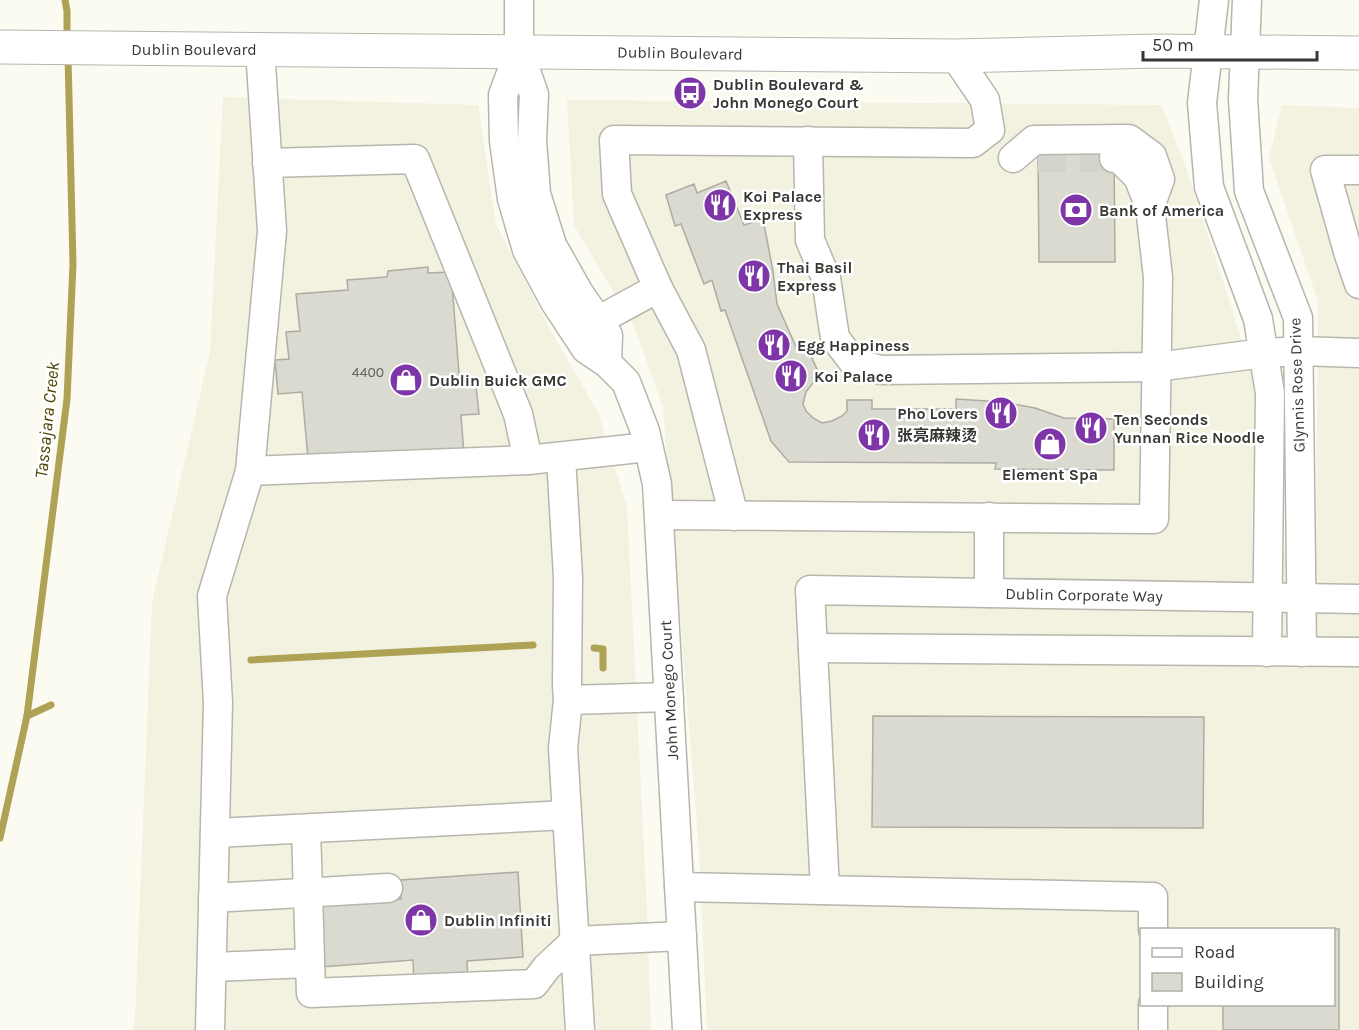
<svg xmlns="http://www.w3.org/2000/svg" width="1359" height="1030" viewBox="0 0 1359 1030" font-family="Karla,'Noto Sans SC',sans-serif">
	<rect width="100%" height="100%" fill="#fcfbf2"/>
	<g fill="#f3f1e0" fill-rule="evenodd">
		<path d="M223,97L478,105L496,224L553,335L598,412L627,507L647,912L651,1030H132L135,1019L152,602L210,352Z"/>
		<path d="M567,100L1162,105L1186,168L1231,306L1255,385L1252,551L1316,550L1318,301L1269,158L1282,105L1359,108V1030H707L699,850L663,407L634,326L574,225ZM1142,930H1334V1004H1142Z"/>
	</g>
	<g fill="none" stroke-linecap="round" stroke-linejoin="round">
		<g stroke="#aea254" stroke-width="7">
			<path d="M65,0L67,11V39"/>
			<path d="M594,648L603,649V668"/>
			<path d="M251,660L533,645"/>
			<path d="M27,716L51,705"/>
			<path d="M0,838L27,716L67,399L73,264L68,56"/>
		</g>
	</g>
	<g fill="#dbdad1" stroke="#adaca3" stroke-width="1.5">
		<path d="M1114,153L1115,262H1039L1038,154Z"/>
		<path d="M726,181L744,225L763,219L773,271L777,304L797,349L806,345L821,378L812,384L806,392L803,404L806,411L813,418L822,423L832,421L842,416L847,411V400H872V409H956V399L1003,402L1035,408L1064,418L1114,419V470L995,469L996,463L789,462L771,441L725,310L721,311L712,280L704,284L681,224L675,226L666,195L694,184L697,193Z"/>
		<path d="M428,267V273L451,272L460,386L476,385L479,414L461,415L464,455L308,458L302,392L278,394L275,360L289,359L286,332L300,331L296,294L348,290L347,280L387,277L388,271Z"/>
		<path d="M873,716L1204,717L1203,828L872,827Z"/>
		<path d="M518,872L523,957L467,961L468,982L414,986L413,960L321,967L317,905L401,899L400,880Z"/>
		<path d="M1223,929H1339V1030H1223V1004H1334V930Z"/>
	</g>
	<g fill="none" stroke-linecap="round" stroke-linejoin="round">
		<path stroke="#d5d4cc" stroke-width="28" stroke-dasharray="28 14" stroke-linecap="butt" d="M1038,158H1114"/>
		<g stroke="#b7b6ad" stroke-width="31">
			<g id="minor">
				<path d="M519,0V52L534,94L532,140L536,194L552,245L579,293L608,335L607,363"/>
				<path d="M1214,0L1202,103L1209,187L1258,319L1270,393L1267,652"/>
				<path d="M1247,0L1243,99L1249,191L1298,318L1302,652"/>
				<path d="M519,52L503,95L504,141L512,199L527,250L555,302L586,349L607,363L626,382L645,431L657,484L687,1030"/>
				<path d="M808,141L810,240L826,278L835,338L854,363L881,370L1156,367L1264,353L1299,351L1359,353"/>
				<path d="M1013,158L1034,140L1129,139L1152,156L1160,179L1150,207"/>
				<path d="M267,163L415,159L518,414L528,460"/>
				<path d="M1359,170H1325L1349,255L1359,284"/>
				<path d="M599,320L658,288"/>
				<path d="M561,457L568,577L567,685L568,700L563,748L580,1030"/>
				<path d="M250,471L528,460L648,447"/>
				<path d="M659,515L1154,519L1158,277L1150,207L1138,177L1119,158H1114"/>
				<path d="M734,516L691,350L658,288L617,194L614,140L973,143L990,130L985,100L955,56"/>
				<path d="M989,517V593"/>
				<path d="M813,648L1359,652"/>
				<path d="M568,700L669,697"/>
				<path d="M306,829L311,993L534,984L547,967L575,941L682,936"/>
				<path d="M215,833L567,815"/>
				<path d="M679,887L1153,897V930"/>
				<path d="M825,890L810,590L1359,599"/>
				<path d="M213,898L388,888"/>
				<path d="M212,967L310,963"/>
				<path d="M210,1030L218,703L212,596L250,471L272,231L260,49"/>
				<path d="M1153,1030V1004"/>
			</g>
		</g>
		<g stroke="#b7b6ad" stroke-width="35">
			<path id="major" d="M0,47L955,56L1156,51L1359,53"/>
		</g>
		<use href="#minor" stroke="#fff" stroke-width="28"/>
		<use href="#major" stroke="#fff" stroke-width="33"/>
	</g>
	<defs>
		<g id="bus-disc" transform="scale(1.725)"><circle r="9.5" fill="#7d35a8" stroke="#fff"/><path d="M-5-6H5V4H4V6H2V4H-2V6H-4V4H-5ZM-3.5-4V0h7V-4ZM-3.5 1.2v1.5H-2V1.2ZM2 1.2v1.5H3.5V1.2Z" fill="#fff"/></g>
		<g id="restaurant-disc" transform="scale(1.725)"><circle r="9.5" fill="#7d35a8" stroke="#fff"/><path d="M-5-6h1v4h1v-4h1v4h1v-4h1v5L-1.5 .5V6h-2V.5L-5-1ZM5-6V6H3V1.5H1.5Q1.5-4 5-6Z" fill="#fff"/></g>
		<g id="bank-disc" transform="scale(1.725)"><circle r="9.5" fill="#7d35a8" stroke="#fff"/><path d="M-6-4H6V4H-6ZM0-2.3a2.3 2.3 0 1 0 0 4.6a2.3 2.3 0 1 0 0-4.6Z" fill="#fff"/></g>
		<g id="shop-disc" transform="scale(1.725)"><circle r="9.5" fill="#7d35a8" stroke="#fff"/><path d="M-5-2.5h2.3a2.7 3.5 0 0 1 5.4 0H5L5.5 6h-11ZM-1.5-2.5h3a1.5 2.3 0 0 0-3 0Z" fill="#fff"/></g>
	</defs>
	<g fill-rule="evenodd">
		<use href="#bus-disc" x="690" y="93"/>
		<use href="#restaurant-disc" x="720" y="205"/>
		<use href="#bank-disc" x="1076" y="210"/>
		<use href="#restaurant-disc" x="754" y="276"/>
		<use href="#restaurant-disc" x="774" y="345"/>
		<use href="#restaurant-disc" x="791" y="376"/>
		<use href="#shop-disc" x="406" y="380"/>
		<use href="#restaurant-disc" x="1001" y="413"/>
		<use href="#restaurant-disc" x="1091" y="428"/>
		<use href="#restaurant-disc" x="874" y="435"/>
		<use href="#shop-disc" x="1050" y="444"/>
		<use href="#shop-disc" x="421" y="920"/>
	</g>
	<g text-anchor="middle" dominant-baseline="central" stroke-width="5" stroke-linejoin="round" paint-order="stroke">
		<g font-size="14" fill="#60605a">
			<text x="368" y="372">4400</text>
		</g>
		<g font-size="16" fill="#373733" stroke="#fff">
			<text x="194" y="49">Dublin Boulevard</text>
			<text transform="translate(680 53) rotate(1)">Dublin Boulevard</text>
			<text transform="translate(1297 385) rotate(-92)">Glynnis Rose Drive</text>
			<text transform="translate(1084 595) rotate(1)">Dublin Corporate Way</text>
			<text transform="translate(669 690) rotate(-93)">John Monego Court</text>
		</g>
		<g font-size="16" font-weight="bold" fill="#373733" stroke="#fff" text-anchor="start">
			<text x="713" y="84">Dublin Boulevard &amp;<tspan x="713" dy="18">John Monego Court</tspan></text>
			<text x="743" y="196">Koi Palace<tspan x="743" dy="18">Express</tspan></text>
			<text x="1099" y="210">Bank of America</text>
			<text x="777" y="267">Thai Basil<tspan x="777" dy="18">Express</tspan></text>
			<text x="797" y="345">Egg Happiness</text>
			<text x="814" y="376">Koi Palace</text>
			<text x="429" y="380">Dublin Buick GMC</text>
			<text x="978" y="413" text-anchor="end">Pho Lovers</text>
			<text x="1114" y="419">Ten Seconds<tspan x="1114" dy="18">Yunnan Rice Noodle</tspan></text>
			<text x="897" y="435">张亮麻辣烫</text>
			<text x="1050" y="474" text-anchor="middle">Element Spa</text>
			<text x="444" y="920">Dublin Infiniti</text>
		</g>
		<g font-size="18" font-style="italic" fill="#4e4403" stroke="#fff">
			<text transform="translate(47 420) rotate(-84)">Tassajara Creek</text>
		</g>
	</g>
	<rect x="1140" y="928" width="195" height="78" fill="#ffffff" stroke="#afafad" stroke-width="1.5"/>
	<rect x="1152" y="948" width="30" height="9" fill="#ffffff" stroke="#afafad" stroke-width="1.5"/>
	<text x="1194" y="958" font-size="18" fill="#373733">Road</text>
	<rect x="1152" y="973" width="30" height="18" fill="#dbdad1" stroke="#afafad" stroke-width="1.5"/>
	<text x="1194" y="988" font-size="18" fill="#373733">Building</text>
	<path d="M1143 51v9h174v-9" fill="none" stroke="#373733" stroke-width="3"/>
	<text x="1152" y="51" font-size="18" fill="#373733" stroke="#ffffff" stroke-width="4.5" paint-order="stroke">50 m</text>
</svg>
